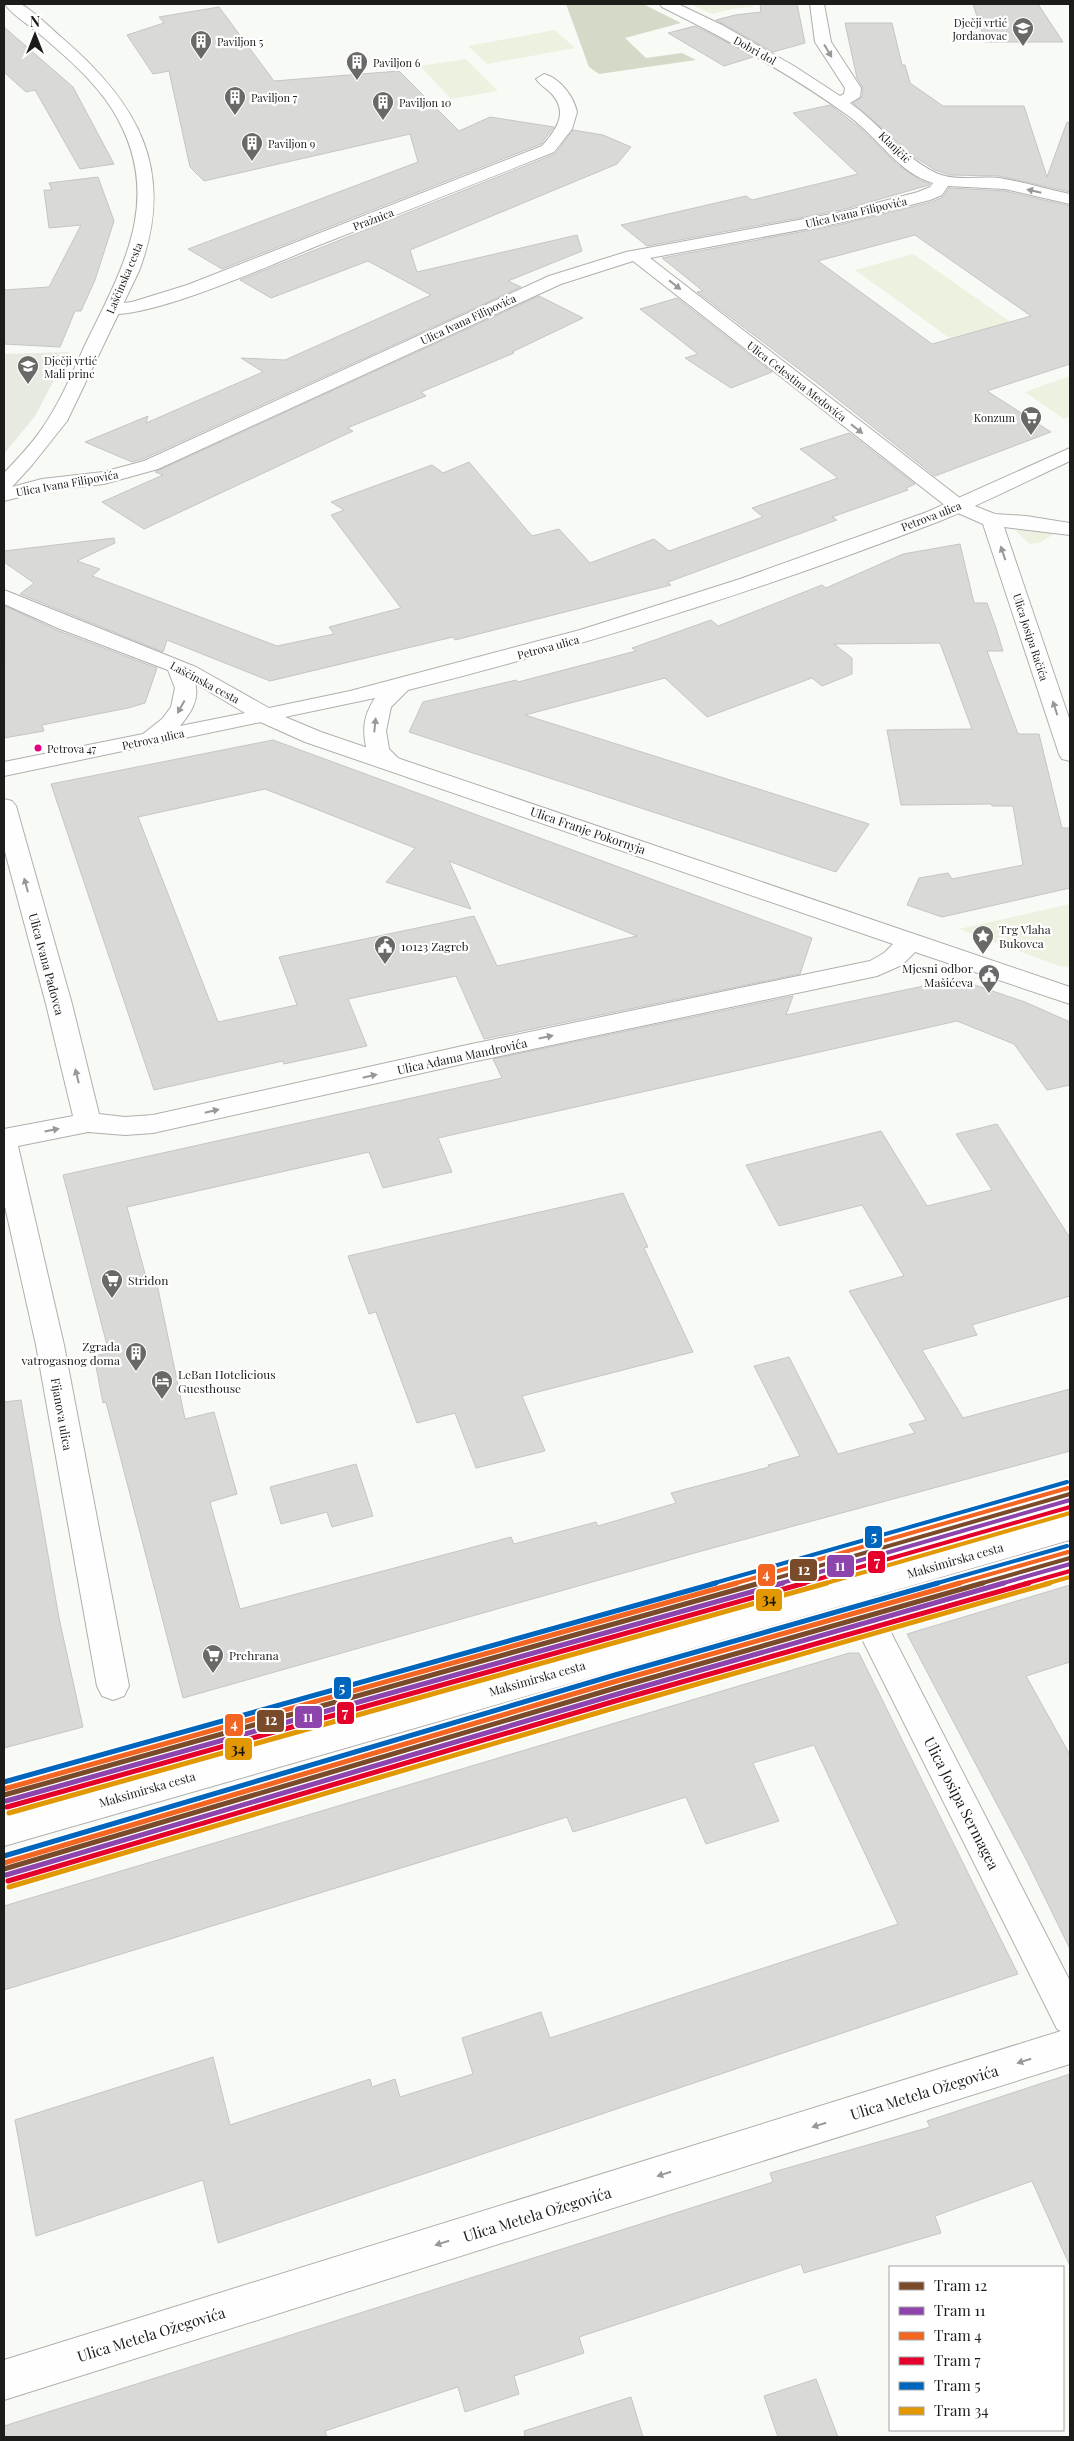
<svg xmlns="http://www.w3.org/2000/svg" width="1074" height="2441" viewBox="0 0 1074 2441" font-family="'Playfair Display',serif">
	<rect width="100%" height="100%" fill="#f8faf6"/>
	<path fill="#e7eae1" d="M69,352L35,416L4,454V354Z"/>
	<g fill="#ecf1e0">
		<path d="M690,4H753V7L732,9L712,14Z"/>
		<path d="M555,30L575,48L487,64L468,46Z"/>
		<path d="M466,59L498,91L451,99L420,66Z"/>
		<path d="M913,254L1025,332L966,350L855,270Z"/>
		<path d="M1070,376V416L1064,419L1025,392Z"/>
		<path d="M1020,529L1056,533L1039,543L1030,544L1016,531Z"/>
		<path d="M1070,904V967L1059,966L959,929Z"/>
	</g>
	<path fill="#d5dac8" d="M566,4H643L681,23L625,38L646,58L682,53L696,60L599,74L589,67Z"/>
	<g fill="#d9dad7" stroke="#c5c6c3" fill-rule="evenodd">
		<path d="M760,4H797L805,43L773,52L716,20L735,15L761,12Z"/>
		<path d="M973,4H1038L1063,42H985Z"/>
		<path d="M219,7L274,81L399,71L459,131L490,117L554,127L541,144L222,269L188,249L418,162L410,134L204,181L190,167L169,71L153,74L127,35L164,23L159,17Z"/>
		<path d="M845,23H892L902,65H905L910,83L943,106H1024L1047,177L1067,122L1070,123V192L999,176L950,175L935,170L913,156L853,103L862,97L863,88L857,78Z"/>
		<path d="M695,26L734,46L753,57L724,66L668,33Z"/>
		<path d="M4,27L73,87L114,164L80,169L35,90L26,92L4,72Z"/>
		<path d="M830,105L859,127L898,165L920,180L930,184L929,185L842,210L647,246L621,225L746,196L752,200L858,174L793,113Z"/>
		<path d="M573,130L603,135L631,147L617,164L410,250L417,272L577,235L582,251L508,281L521,287L143,459L132,462L85,442L148,416L146,423L263,372L241,358L285,360L431,295L368,261L271,298L240,280L555,154Z"/>
		<path d="M98,177L114,221L95,280L81,311H75L60,347L4,344V290L49,287L81,225L49,228L44,190H52L49,183Z"/>
		<path d="M949,188L1005,191L1070,206V364L987,391L1051,432L935,476L816,382L697,292L703,291L662,258L843,224L931,202L943,197ZM915,235L1031,316L932,344L818,261Z"/>
		<path d="M539,296L583,318L512,352L514,353L421,392L426,396L347,428L353,431L144,529L102,502L163,475L155,472Z"/>
		<path d="M677,298L772,372L731,388L685,358L698,354L640,309Z"/>
		<path d="M849,433L915,484L906,488L908,490L832,517L837,520L668,582L671,585L455,640L453,637L270,681L167,640L163,652L20,594L34,583L4,562V551L114,538L115,543L77,561L100,569L92,576L277,646L334,634L329,627L401,608L331,515L344,510L331,502L432,465L443,473L469,462L532,536L559,529L590,563L654,539L669,551L763,517L752,508L838,478L800,449Z"/>
		<path d="M960,544L974,603H987L996,628L1003,651H987L1018,734H1039L1062,828H1070V888L942,917L907,905L919,878L948,873L952,879L1023,865L1013,806H992L991,804L901,805L887,730L972,729L940,643L834,644L852,658V674L822,686L812,678L707,717L665,678L525,715L869,824L836,872L409,732L423,702L516,680L518,682L636,651L632,648L711,620L718,626L822,585L826,588L903,554Z"/>
		<path d="M5,606L59,631L157,668L145,703L128,708L42,725L44,731L4,738Z"/>
		<path d="M273,740L812,938L800,974L484,1039L456,976L348,999L367,1046L284,1064L283,1061L154,1090L51,784ZM265,789L415,848L386,882L471,909L449,861L637,936L497,966L474,916L279,957L297,1005L218,1022L138,817Z"/>
		<path d="M957,979L1025,1002L1070,1022V1085L1047,1090L1014,1044L957,1021L438,1138L452,1172L383,1188L369,1152L127,1207L147,1281L156,1279L185,1419L214,1412L237,1494L210,1502L240,1609L511,1537L514,1544L596,1522L598,1526L676,1503L671,1493L769,1467L768,1465L800,1456L754,1366L789,1357L838,1454L915,1433L909,1424L926,1420L849,1291L904,1276L862,1205L779,1226L746,1165L881,1131L927,1206L992,1190L956,1134L997,1124L1070,1238V1296L972,1325L977,1335L922,1350L963,1418L1070,1389V1451L698,1552L183,1698L106,1402L103,1403L94,1356L109,1353L63,1175L502,1078L493,1059L793,996L786,1015Z"/>
		<path d="M623,1193L648,1247L644,1248L693,1352L522,1396L545,1451L476,1468L455,1413L417,1423L376,1312L369,1314L348,1256Z"/>
		<path d="M21,1400L59,1618L83,1727L4,1748V1402Z"/>
		<path d="M356,1464L373,1516L332,1527L327,1512L281,1524L270,1487Z"/>
		<path d="M1070,1585V1662L1026,1676L1070,1755V1949L1027,1861L907,1634Z"/>
		<path d="M849,1653H859L1018,1974L218,2243L203,2180L36,2236L15,2120L213,2057L230,2125L370,2079L372,2087L395,2079L400,2097L473,2074L462,2038L541,2012L550,2038L898,1924L814,1745L753,1763L779,1821L706,1844L686,1797L573,1832L567,1817L4,1990V1906Z"/>
		<path d="M1070,2074V2266L1032,2181L935,2216L941,2233L804,2273L801,2264L579,2337L584,2353L514,2376L519,2394L465,2412L458,2387L325,2431L327,2437H4V2426L773,2182L770,2173L930,2127L927,2121Z"/>
		<path d="M816,2379L838,2437H778L764,2396Z"/>
		<path d="M631,2397L643,2437H525L524,2431Z"/>
	</g>
	<g fill="none" stroke-linecap="round" stroke-linejoin="round">
		<g stroke="#afb0ad" stroke-width="2">
			<g id="street">
				<path d="M660,4H678L722,25L794,66L840,96L844,94L845,88L815,42L810,4H824L831,42L861,88L860,97L850,103C879,123 902,156 934,172C953,182 978,176 999,178C1023,182 1046,189 1070,194V204L1005,189L948,186L942,195L930,200L843,222L650,258L965,502L995,514L1026,516L1070,523V535L1004,527L1070,721V761L1062,759L1059,754L983,524L951,510L633,261L561,284L158,469L104,484L43,491L4,501V489L42,479L103,472L144,461L549,276L626,252L842,212L918,192L930,187L933,183C899,173 878,138 850,117C791,74 727,39 662,7Z"/>
				<path d="M544,74C560,78 574,97 577,112L572,129L554,152C475,184 396,215 317,246C276,263 144,322 106,313L103,309L106,305L132,302L187,285L542,146C557,129 569,112 551,93C546,88 540,85 536,79Z"/>
				<path d="M266,709L321,732L1070,987V1004L915,952L902,965L877,976L467,1063L153,1133L125,1135L88,1132L18,1146L64,1345L129,1686L124,1696L113,1700L102,1696L97,1686L36,1345L4,1202V1129L73,1116L46,1004L4,848V799L12,801L16,806L72,1004L99,1114L125,1117L153,1115L467,1045L870,961L884,953L893,944L305,742L258,721L255,716L258,711Z"/>
				<path d="M853,1576L864,1580L1070,1981V2064L4,2400V2360L1061,2031L1057,2029L837,1589L842,1580Z"/>
			</g>
		</g>
		<g stroke="#afb0ad" stroke-width="2">
			<g id="secondary">
				<path d="M5,4C9,4 16,3 20,4C28,6 54,31 61,37C138,103 177,170 139,271L67,421L32,465L11,488L4,490V473C18,458 32,444 43,427C61,401 73,371 86,343C125,264 165,194 112,109C93,79 63,54 36,31C26,23 11,14 5,4Z"/>
				<path d="M1070,448V461C1027,481 984,503 940,521C767,588 588,645 408,690L391,707L386,731L389,749L405,765L402,770C387,774 375,763 367,751C362,731 363,716 375,698L4,776V762L143,734L162,719L171,707L175,688L168,670L60,629L4,604V590L196,667L269,708L350,691L580,630L740,579L927,512ZM195,683L245,713L180,726C190,714 200,700 195,683Z"/>
				<path d="M1070,1514V1540L4,1846V1815Z"/>
			</g>
		</g>
		<use href="#street" fill="#fefefe" fill-rule="evenodd"/>
		<use href="#secondary" fill="#fefefe" fill-rule="evenodd"/>
		<g stroke="#fff" stroke-width="8">
			<g id="tram-1-far1">
				<path d="M756,1584L1070,1494"/>
				<path d="M979,1584L1070,1558"/>
			</g>
		</g>
		<g stroke="#fff" stroke-width="9">
			<g id="tram-1">
				<path d="M4,1795L760,1583"/>
				<path d="M4,1869L619,1687L983,1583"/>
			</g>
		</g>
		<g stroke="#fff" stroke-width="8">
			<g id="tram-2-far1">
				<path d="M778,1584L1070,1500"/>
				<path d="M1000,1584L1070,1564"/>
			</g>
		</g>
		<g stroke="#fff" stroke-width="9">
			<g id="tram-2">
				<path d="M6,1801L783,1583"/>
				<path d="M6,1875L621,1693L1004,1583"/>
			</g>
		</g>
		<g stroke="#fff" stroke-width="8">
			<g id="tram-3-far1">
				<path d="M733,1584L1068,1488"/>
				<path d="M956,1584L1068,1552"/>
			</g>
		</g>
		<g stroke="#fff" stroke-width="9">
			<g id="tram-3">
				<path d="M4,1789L737,1583"/>
				<path d="M4,1863L617,1681L960,1583"/>
			</g>
		</g>
		<g stroke="#fff" stroke-width="8">
			<g id="tram-4-far1">
				<path d="M801,1584L1070,1507"/>
				<path d="M1024,1584L1070,1571"/>
			</g>
		</g>
		<g stroke="#fff" stroke-width="9">
			<g id="tram-4">
				<path d="M7,1807L805,1583"/>
				<path d="M8,1881L622,1699L1029,1583"/>
			</g>
		</g>
		<g stroke="#fff" stroke-width="8">
			<g id="tram-5-far1">
				<path d="M711,1584L1067,1482"/>
				<path d="M934,1584L1067,1546"/>
			</g>
		</g>
		<g stroke="#fff" stroke-width="9">
			<g id="tram-5">
				<path d="M4,1782L716,1583"/>
				<path d="M4,1856L615,1675L938,1583"/>
			</g>
		</g>
		<g stroke="#fff" stroke-width="8">
			<g id="tram-6-far1">
				<path d="M823,1584L1070,1513"/>
				<path d="M1045,1584L1070,1577"/>
			</g>
		</g>
		<g stroke="#fff" stroke-width="9">
			<g id="tram-6">
				<path d="M9,1813L827,1583"/>
				<path d="M9,1887L624,1705L1050,1583"/>
			</g>
		</g>
		<use href="#tram-1-far1" stroke="#7a4b2a" stroke-width="4"/>
		<use href="#tram-1" stroke="#7a4b2a" stroke-width="5"/>
		<use href="#tram-2-far1" stroke="#8e44ad" stroke-width="4"/>
		<use href="#tram-2" stroke="#8e44ad" stroke-width="5"/>
		<use href="#tram-3-far1" stroke="#f26522" stroke-width="4"/>
		<use href="#tram-3" stroke="#f26522" stroke-width="5"/>
		<use href="#tram-4-far1" stroke="#e4002b" stroke-width="4"/>
		<use href="#tram-4" stroke="#e4002b" stroke-width="5"/>
		<use href="#tram-5-far1" stroke="#0065bd" stroke-width="4"/>
		<use href="#tram-5" stroke="#0065bd" stroke-width="5"/>
		<use href="#tram-6-far1" stroke="#e19803" stroke-width="4"/>
		<use href="#tram-6" stroke="#e19803" stroke-width="5"/>
	</g>
	<defs><path id="oneway-solid" d="M-6-.8H1V-3.2L6.5 0L1 3.2V.8H-6Z" transform="scale(1.25)"/></defs>
	<g fill="#989897">
		<use href="#oneway-solid" transform="translate(828 51) rotate(59)"/>
		<use href="#oneway-solid" transform="translate(1034 191) rotate(-167)"/>
		<use href="#oneway-solid" transform="translate(675 285) rotate(38)"/>
		<use href="#oneway-solid" transform="translate(857 429) rotate(38)"/>
		<use href="#oneway-solid" transform="translate(1003 553) rotate(-109)"/>
		<use href="#oneway-solid" transform="translate(181 707) rotate(119)"/>
		<use href="#oneway-solid" transform="translate(1055 708) rotate(-108)"/>
		<use href="#oneway-solid" transform="translate(375 725) rotate(-84)"/>
		<use href="#oneway-solid" transform="translate(26 885) rotate(-105)"/>
		<use href="#oneway-solid" transform="translate(546 1037) rotate(-12)"/>
		<use href="#oneway-solid" transform="translate(77 1076) rotate(-104)"/>
		<use href="#oneway-solid" transform="translate(370 1076) rotate(-13)"/>
		<use href="#oneway-solid" transform="translate(212 1111) rotate(-13)"/>
		<use href="#oneway-solid" transform="translate(52 1130) rotate(-11)"/>
		<use href="#oneway-solid" transform="translate(1024 2061) rotate(163)"/>
		<use href="#oneway-solid" transform="translate(819 2125) rotate(163)"/>
		<use href="#oneway-solid" transform="translate(664 2174) rotate(163)"/>
		<use href="#oneway-solid" transform="translate(442 2243) rotate(163)"/>
	</g>
	<defs>
		<g id="school-pin" transform="scale(1.125)"><path d="M0 17L-7.5 6A9.5 9.5 0 1 1 7.5 6Z" fill="#696a67" stroke="#fff"/><path d="M0-5L7-2L0 1L-7-2ZM-4 1L0 2.5L4 1V4Q0 6-4 4Z" fill="#fff"/></g>
		<g id="building-pin" transform="scale(1.125)"><path d="M0 17L-7.5 6A9.5 9.5 0 1 1 7.5 6Z" fill="#696a67" stroke="#fff"/><path d="M-4-6H4V6H1V3H-1V6H-4ZM-2.5-4.3h1.7v1.8h-1.7ZM.8-4.3h1.7v1.8H.8ZM-2.5-1h1.7V.8h-1.7ZM.8-1h1.7V.8H.8Z" fill="#fff"/></g>
		<g id="supermarket-pin" transform="scale(1.125)"><path d="M0 17L-7.5 6A9.5 9.5 0 1 1 7.5 6Z" fill="#696a67" stroke="#fff"/><path d="M-6-5.5h2.5l.6 2H6L4.5 2H-2.5L-4.4-4H-6ZM-1.5 3.2a1.3 1.3 0 1 0 .1 0ZM3 3.2a1.3 1.3 0 1 0 .1 0Z" fill="#fff"/></g>
		<g id="sight-pin" transform="scale(1.125)"><path d="M0 17L-7.5 6A9.5 9.5 0 1 1 7.5 6Z" fill="#696a67" stroke="#fff"/><path d="M0-6L1.8-2.2L6-1.7L2.9 1.2L3.7 5.4L0 3.3L-3.7 5.4L-2.9 1.2L-6-1.7L-1.8-2.2Z" fill="#fff"/></g>
		<g id="civic-pin" transform="scale(1.125)"><path d="M0 17L-7.5 6A9.5 9.5 0 1 1 7.5 6Z" fill="#696a67" stroke="#fff"/><path d="M-.6-6.5H3V-4.5H.6V-3L4-1V1h2V6H-6V1h2V-1L-.6-3ZM-1.2 2.5V6h2.4V2.5Z" fill="#fff"/></g>
		<g id="hotel-pin" transform="scale(1.125)"><path d="M0 17L-7.5 6A9.5 9.5 0 1 1 7.5 6Z" fill="#696a67" stroke="#fff"/><path d="M-6-4.5h1.5V1H6V5H4.5V3h-9V5H-6ZM-4 0a1.8 1.8 0 1 1 3.6 0ZM.5 0V-2.5h3Q6-2.5 6 0Z" fill="#fff"/></g>
	</defs>
	<g fill-rule="evenodd">
		<use href="#school-pin" x="1023" y="28"/>
		<use href="#building-pin" x="201" y="41"/>
		<use href="#building-pin" x="357" y="62"/>
		<use href="#building-pin" x="235" y="97"/>
		<use href="#building-pin" x="383" y="102"/>
		<use href="#building-pin" x="252" y="143"/>
		<use href="#school-pin" x="28" y="366"/>
		<use href="#supermarket-pin" x="1031" y="417"/>
		<use href="#sight-pin" x="983" y="936"/>
		<use href="#civic-pin" x="385" y="946"/>
		<use href="#civic-pin" x="989" y="975"/>
		<use href="#supermarket-pin" x="112" y="1280"/>
		<use href="#building-pin" x="136" y="1353"/>
		<use href="#hotel-pin" x="162" y="1381"/>
		<use href="#supermarket-pin" x="213" y="1655"/>
	</g>
	<circle fill="#e5007d" stroke="#fff" stroke-width="2" cx="38" cy="748" r="4.5"/>
	<g text-anchor="middle" dominant-baseline="central" stroke-width="4.5" stroke-linejoin="round" paint-order="stroke">
		<g font-size="11" fill="#1c1c1a" stroke="#fff" text-anchor="start">
			<text x="1007" y="22" text-anchor="end">Dječji vrtić<tspan x="1007" dy="13">Jordanovac</tspan></text>
			<text x="217" y="41">Paviljon 5</text>
			<text x="373" y="62">Paviljon 6</text>
			<text x="251" y="97">Paviljon 7</text>
			<text x="399" y="102">Paviljon 10</text>
			<text x="268" y="143">Paviljon 9</text>
			<text x="44" y="360">Dječji vrtić<tspan x="44" dy="13">Mali princ</tspan></text>
			<text x="1015" y="417" text-anchor="end">Konzum</text>
		</g>
		<g font-size="11" fill="#1c1c1a" stroke="#fff">
			<text transform="translate(755 50) rotate(29)">Dobri dol</text>
			<text transform="translate(895 147) rotate(44)">Klanjčić</text>
			<text transform="translate(856 212) rotate(-13)">Ulica Ivana Filipovića</text>
			<text transform="translate(373 219) rotate(-21)">Pražnica</text>
			<text transform="translate(124 278) rotate(-67)">Laščinska cesta</text>
			<text transform="translate(468 319) rotate(-25)">Ulica Ivana Filipovića</text>
			<text transform="translate(797 381) rotate(38)">Ulica Celestina Medovića</text>
			<text transform="translate(67 483) rotate(-10)">Ulica Ivana Filipovića</text>
			<text transform="translate(931 516) rotate(-21)">Petrova ulica</text>
			<text transform="translate(1031 637) rotate(72)">Ulica Josipa Račića</text>
			<text transform="translate(548 647) rotate(-15)">Petrova ulica</text>
			<text transform="translate(205 682) rotate(28)">Laščinska cesta</text>
			<text transform="translate(153 739) rotate(-12)">Petrova ulica</text>
		</g>
		<g font-size="11" fill="#1c1c1a" stroke="#fff" text-anchor="start">
			<text x="47" y="748">Petrova 47</text>
		</g>
		<g font-size="12" fill="#1c1c1a" stroke="#fff">
			<text transform="translate(588 830) rotate(19)">Ulica Franje Pokornyja</text>
			<text transform="translate(47 964) rotate(75)">Ulica Ivana Padovca</text>
			<text transform="translate(462 1056) rotate(-12)">Ulica Adama Mandrovića</text>
			<text transform="translate(62 1414) rotate(80)">Fijanova ulica</text>
			<text transform="translate(955 1560) rotate(-16)">Maksimirska cesta</text>
			<text transform="translate(537 1678) rotate(-16)">Maksimirska cesta</text>
			<text transform="translate(147 1789) rotate(-16)">Maksimirska cesta</text>
		</g>
		<g font-size="12" fill="#1c1c1a" stroke="#fff" text-anchor="start">
			<text x="999" y="929">Trg Vlaha<tspan x="999" dy="14">Bukovca</tspan></text>
			<text x="401" y="946">10123 Zagreb</text>
			<text x="973" y="968" text-anchor="end">Mjesni odbor<tspan x="973" dy="14">Mašićeva</tspan></text>
			<text x="128" y="1280">Stridon</text>
			<text x="120" y="1346" text-anchor="end">Zgrada<tspan x="120" dy="14">vatrogasnog doma</tspan></text>
			<text x="178" y="1374">LeBan Hotelicious<tspan x="178" dy="14">Guesthouse</tspan></text>
			<text x="229" y="1655">Prehrana</text>
		</g>
		<g font-size="15" fill="#1c1c1a" stroke="#fff">
			<text transform="translate(962 1803) rotate(63)">Ulica Josipa Sermagea</text>
			<text transform="translate(924 2092) rotate(-17)">Ulica Metela Ožegovića</text>
			<text transform="translate(537 2214) rotate(-17)">Ulica Metela Ožegovića</text>
			<text transform="translate(151 2334) rotate(-17)">Ulica Metela Ožegovića</text>
		</g>
	</g>
	<g stroke="#fff" stroke-width="2">
		<rect x="864" y="1525" width="19" height="24" rx="5" fill="#0065bd"/>
		<rect x="867" y="1550" width="19" height="24" rx="5" fill="#e4002b"/>
		<rect x="826" y="1554" width="29" height="24" rx="5" fill="#8e44ad"/>
		<rect x="789" y="1558" width="29" height="24" rx="5" fill="#7a4b2a"/>
		<rect x="757" y="1563" width="19" height="24" rx="5" fill="#f26522"/>
		<rect x="755" y="1588" width="28" height="24" rx="5" fill="#e19803"/>
		<rect x="333" y="1676" width="19" height="24" rx="5" fill="#0065bd"/>
		<rect x="336" y="1701" width="19" height="24" rx="5" fill="#e4002b"/>
		<rect x="294" y="1705" width="29" height="24" rx="5" fill="#8e44ad"/>
		<rect x="256" y="1709" width="29" height="24" rx="5" fill="#7a4b2a"/>
		<rect x="224" y="1713" width="20" height="24" rx="5" fill="#f26522"/>
		<rect x="224" y="1737" width="29" height="24" rx="5" fill="#e19803"/>
	</g>
	<g font-size="14" text-anchor="middle" font-weight="bold" fill="#fff">
		<text x="874" y="1542">5</text>
		<text x="877" y="1567">7</text>
		<text x="840" y="1571">11</text>
		<text x="804" y="1575">12</text>
		<text x="766" y="1579">4</text>
		<text x="342" y="1693">5</text>
		<text x="345" y="1718">7</text>
		<text x="308" y="1722">11</text>
		<text x="271" y="1725">12</text>
		<text x="234" y="1729">4</text>
	</g>
	<g font-size="14" text-anchor="middle" font-weight="bold" fill="#111">
		<text x="769" y="1604">34</text>
		<text x="238" y="1754">34</text>
	</g>
	<rect width="1074" height="2441" fill="none" stroke="#1c1c1a" stroke-width="10"/>
	<rect x="889" y="2266" width="175" height="165" fill="#ffffff" stroke="#a4a4a3"/>
	<rect x="899" y="2282" width="25" height="8" fill="#7a4b2a" stroke="#a4a4a3"/>
	<text x="934" y="2291" font-size="15" fill="#1c1c1a">Tram 12</text>
	<rect x="899" y="2307" width="25" height="8" fill="#8e44ad" stroke="#a4a4a3"/>
	<text x="934" y="2316" font-size="15" fill="#1c1c1a">Tram 11</text>
	<rect x="899" y="2332" width="25" height="8" fill="#f26522" stroke="#a4a4a3"/>
	<text x="934" y="2341" font-size="15" fill="#1c1c1a">Tram 4</text>
	<rect x="899" y="2357" width="25" height="8" fill="#e4002b" stroke="#a4a4a3"/>
	<text x="934" y="2366" font-size="15" fill="#1c1c1a">Tram 7</text>
	<rect x="899" y="2382" width="25" height="8" fill="#0065bd" stroke="#a4a4a3"/>
	<text x="934" y="2391" font-size="15" fill="#1c1c1a">Tram 5</text>
	<rect x="899" y="2407" width="25" height="8" fill="#e19803" stroke="#a4a4a3"/>
	<text x="934" y="2416" font-size="15" fill="#1c1c1a">Tram 34</text>
	<g transform="translate(35 35)" stroke="#ffffff" stroke-width="4" paint-order="stroke">
	<path d="M0-4L9 19L0 12L-9 19Z" fill="#1c1c1a"/>
	<text y="-8" font-size="14" font-weight="bold" text-anchor="middle" fill="#1c1c1a">N</text>
	</g>
</svg>
